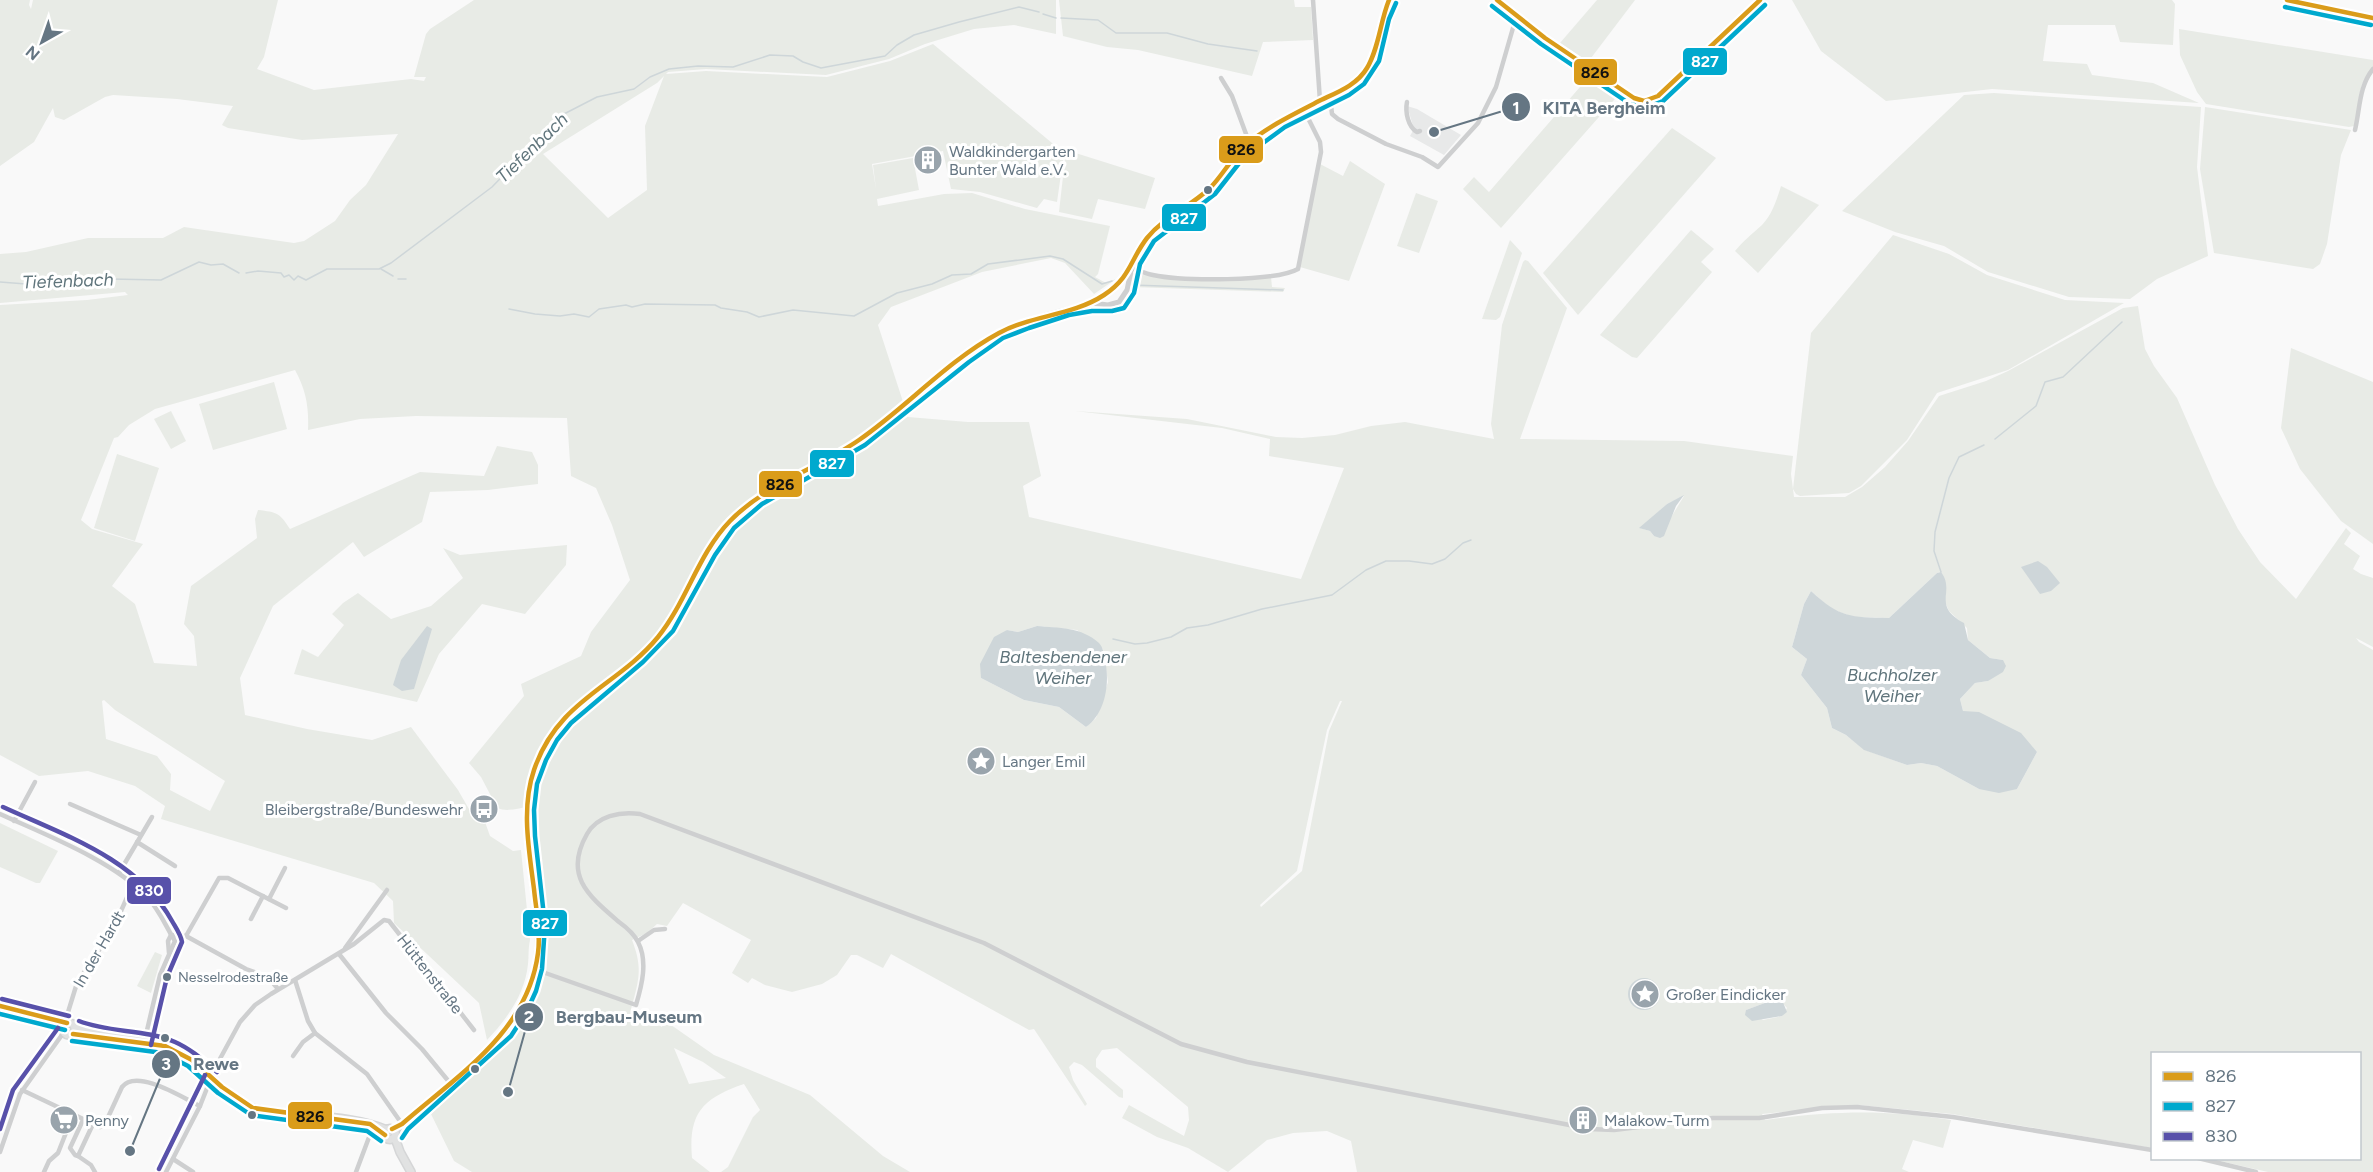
<svg xmlns="http://www.w3.org/2000/svg" width="2373" height="1172" viewBox="0 0 2373 1172" font-family="Figtree,sans-serif">
	<rect width="100%" height="100%" fill="#f9f9f9"/>
	<path fill="#e8e9e9" d="M1407,106L1417,109L1461,135L1444,155L1410,136L1414,129Z"/>
	<g fill="#e8ebe6" fill-rule="evenodd">
		<path d="M0,0H30L29,5L31,9L33,0H278L264,57L257,69L314,90L411,79L424,81L426,77H414L426,34L430,29L474,0H1056V34L1014,25L974,29L925,44L889,59L826,75L706,69L668,72L666,74L706,71L827,77L890,61L933,44L1064,153L1057,202L1044,199L1037,208L980,192L951,189L943,151L872,164L876,189L873,165L913,158L919,190L877,199L878,206L944,194L972,193L1025,209L1110,226L1098,274L1095,277L1106,283L1116,279L1094,294L1065,263L1051,258L982,272L891,307L878,325L908,417L968,422H1029L1041,476L1023,486L1029,517L1301,579L1344,468L1269,456L1270,439L1222,428L1075,411L1187,419L1276,437L1302,438L1335,435L1371,426L1405,422L1494,439L1491,424L1502,325L1523,262L1525,260L1528,261L1567,308L1520,439L1684,441L1793,456L1791,474L1794,497H1845L1862,487L1885,467L1908,441L1939,396L1986,381L2008,371L2123,308L2138,306L2145,349L2154,366L2177,398L2215,485L2238,529L2260,562L2296,599L2346,528L2351,533L2344,544L2360,556L2353,569L2361,574L2373,578V647L2356,638L2359,642L2373,650V1172H2268L2211,1159L2360,1158V1054H2152V1148L1952,1114L1858,1105L1762,1114L1765,1120C1832,1111 1884,1109 1951,1120L1943,1148L1913,1140L1902,1169L1909,1172H1357L1351,1141L1327,1131L1293,1133L1267,1140L1228,1172L1188,1148L1157,1137L1122,1118L1129,1105L1184,1136L1189,1120L1188,1107L1117,1048L1102,1050L1096,1059V1067L1123,1090V1098L1119,1097L1082,1065L1074,1062L1069,1067L1073,1080L1087,1104L1085,1106L1034,1029L1029,1030L891,954L883,968L857,955H851L837,975L822,984L792,992L765,985L752,978L748,983L732,973L751,940L683,903L667,926L657,924L647,933L632,940C643,968 639,980 631,1009L662,1027L664,1020L714,1055L810,1095L883,1156L910,1172H721L728,1167L753,1117L760,1110L744,1084C703,1098 688,1113 692,1158L710,1172H472L454,1161L431,1114L513,1035C530,1011 539,984 546,956L542,952C542,903 530,855 531,806C514,809 501,815 487,801L491,796L481,777L469,763L524,696L521,684L581,656L591,632L630,580L612,525L596,488L571,476L567,418L416,416L360,419L308,430C309,407 306,390 295,370L155,409L129,425L118,437L114,438L81,520L92,529L143,544L112,586L135,604L154,663L197,666L194,636L184,624L191,586L257,538L255,519L258,510C277,512 280,513 290,529L420,472L484,476L497,446L532,452L538,465V484L488,490L430,492L422,522L364,557L353,542L273,606L240,678L245,715L307,729L372,740L411,727L458,790L473,816L485,822L490,836L513,851L521,850L530,940C528,949 529,956 528,964C525,994 507,1019 487,1040L479,1003L394,923L393,901L374,883L161,819L165,806L135,786L88,771L39,776L0,755V305L87,300L128,295L125,292L0,303V254L26,252L88,238H163L184,227L294,243L304,241L335,221L350,200L366,185L398,134L302,140L228,128L222,125L233,106L177,99L113,95L105,97L64,120L55,117L53,108L34,142L0,166ZM664,76L645,126L647,190L608,218L543,154L657,83ZM1684,496L1670,519L1654,536L1650,531L1640,528L1667,504ZM1941,572L1946,588L1945,602L1949,611L1967,628L1968,640L1990,658L2003,660L1988,681L1975,683L1960,699L1963,711L2037,752L2017,789H1979L1937,766L1921,763L1907,765L1865,750L1846,735L1832,728L1827,708L1801,675L1807,659L1792,647L1804,604L1811,591L1831,609L1853,617L1889,618L1937,573ZM1037,626L1077,630L1103,649L1108,682L1096,718L1086,727L1059,707L1024,700L981,678L1007,630L1018,632ZM104,700L115,710L225,781L210,811L170,790L171,774L157,756L106,739L102,701ZM1340,701H1342L1329,731L1302,871L1261,907L1260,905L1297,871L1327,730ZM1778,998L1787,1008L1782,1016L1763,1020L1746,1010ZM674,1048L703,1062L726,1078L689,1084Z"/>
		<path d="M1059,0H1294L1295,7H1311L1313,40L1263,42L1252,76L1138,50L1107,47L1063,36Z"/>
		<path d="M1597,0H1635L1588,62L1560,43Z"/>
		<path d="M1792,0H2172L2175,4L2173,45L2120,42L2115,25H2048L2043,61L2087,64L2092,75L2153,83L2199,103L1992,89L1886,101L1821,51Z"/>
		<path d="M2179,29L2373,60V68C2356,85 2360,104 2354,126L2349,127L2206,104L2197,92L2180,55Z"/>
		<path d="M1593,72L1621,92L1501,228L1463,189L1474,177L1489,192Z"/>
		<path d="M1994,93L2201,107L2197,167L2208,256L2157,279L2130,299L2069,297L1988,272L1944,246L1895,232L1842,211L1964,95Z"/>
		<path d="M2205,107L2351,130L2341,155L2327,244L2320,264L2313,269L2214,253L2200,169Z"/>
		<path d="M1672,128L1716,158L1578,315L1543,273Z"/>
		<path d="M1066,150L1155,178L1145,209L1098,199L1092,219L1059,212Z"/>
		<path d="M1350,161L1385,184L1349,281L1300,267L1320,164L1343,176Z"/>
		<path d="M1781,186L1819,205L1758,273L1735,251C1743,241 1752,234 1762,225C1772,215 1777,199 1781,186Z"/>
		<path d="M1416,193L1438,201L1419,253L1397,246Z"/>
		<path d="M1691,230L1714,249L1701,262L1712,272L1637,358L1632,357L1600,335Z"/>
		<path d="M1893,235L1949,254L1987,275L2065,300L2124,303L2008,370L1937,393L1907,440L1861,486L1849,493L1800,496L1796,494L1793,489L1811,333Z"/>
		<path d="M1510,240L1522,253L1500,317L1496,320L1482,319Z"/>
		<path d="M1132,273L1153,276L1228,281L1271,277L1272,287L1285,288L1283,292L1131,287Z"/>
		<path d="M2291,348L2373,382V544L2341,521L2300,469L2281,428Z"/>
		<path d="M274,382L287,429L213,450L199,404Z"/>
		<path d="M171,411L186,441L171,449L154,419Z"/>
		<path d="M117,454L159,468L135,541L94,528Z"/>
		<path d="M567,545L566,565L525,614L482,604L439,654L417,702L294,674L302,649L318,657L344,625L332,614L343,603L358,593L391,619L431,606L463,578L443,548L460,555Z"/>
		<path d="M0,823L58,851L40,883H36L0,867Z"/>
		<path d="M155,952L162,955L151,993L137,986Z"/>
	</g>
	<g fill="#ced6d9">
		<path d="M1684,495L1676,506L1664,536L1660,538L1654,536L1650,531L1639,528L1667,504Z"/>
		<path d="M2038,561L2047,567L2060,583L2051,591L2040,594L2021,567Z"/>
		<path d="M1941,572C1956,592 1931,605 1964,623L1968,640L1990,658L2003,660L2006,666L2003,672L1988,681L1975,683L1960,699L1963,711L1979,712L2021,733L2037,752L2017,789L1999,793L1979,789L1937,766L1921,763L1907,765L1864,750L1846,735L1832,728L1827,708L1801,675L1807,659L1792,647L1804,604L1811,591C1840,618 1850,617 1889,618L1937,573Z"/>
		<path d="M427,626L432,629L414,689L402,691L393,685L401,660Z"/>
		<path d="M1037,626C1058,628 1082,627 1099,643C1103,647 1104,654 1105,660C1110,682 1106,713 1086,727L1059,707L1024,700L981,678L980,664L994,637L1007,630L1018,632Z"/>
		<circle cx="1644" cy="994" r="16"/>
		<path d="M1778,998L1782,1000L1787,1012L1782,1016L1752,1021L1745,1015L1746,1010Z"/>
	</g>
	<g fill="none" stroke-linecap="round" stroke-linejoin="round">
		<g stroke="#ced6d9" stroke-width="1.5">
			<path d="M1043,14L1056,18"/>
			<path d="M1061,18L1098,20L1116,33H1167L1208,44L1257,51"/>
			<path d="M381,269L393,276"/>
			<path d="M246,273L258,271L281,273L284,277L289,275L294,280L298,276L306,280L327,269H379L391,263L492,187L562,115L597,97L634,89L650,77L669,69L698,66L733,67L770,55L793,56L803,62L821,68L885,56L897,45L914,35L959,22L1019,7L1039,12"/>
			<path d="M398,279H406"/>
			<path d="M0,282L26,284L60,278L161,280L199,262L211,265L223,264L239,273"/>
			<path d="M1132,285L1283,290"/>
			<path d="M509,309L535,314L560,316L574,314L589,317L599,309L626,305L632,307L645,304L715,305L721,308L747,312L759,317L793,310L854,316L897,293L932,284L952,275L971,274L988,264L1050,256L1063,259L1102,284L1112,281"/>
			<path d="M1995,439L2036,406L2045,382L2063,377L2122,322"/>
			<path d="M1941,572L1934,551L1935,532L1949,478L1959,457L1984,445"/>
			<path d="M1113,639L1135,644L1147,643L1171,637L1187,628L1208,625L1262,609L1332,595L1366,570L1386,561H1409L1432,564L1445,559L1463,543L1471,540"/>
		</g>
		<g stroke="#d5d6d7" stroke-width="10">
			<g id="primary">
				<path d="M0,1006L67,1023"/>
				<circle cx="69" cy="1029" r="6"/>
				<path d="M76,1028C108,1042 147,1035 178,1052C204,1066 227,1102 255,1109C297,1118 348,1113 387,1130"/>
				<circle cx="390" cy="1134" r="5.5"/>
				<path d="M395,1138L400,1152L411,1172"/>
			</g>
		</g>
		<g stroke="#cecfd0" stroke-width="4.5">
			<path d="M1313,0L1320,101"/>
			<path d="M1221,78L1232,96L1249,142"/>
			<path d="M1330,96L1332,114L1338,119L1386,144L1422,157L1438,167L1478,123L1496,87L1517,14"/>
			<path d="M1407,102C1405,112 1408,127 1417,132L1420,131"/>
			<path d="M2355,130C2360,109 2359,86 2373,69"/>
			<path d="M1131,268C1138,270 1146,274 1153,275C1181,281 1275,282 1298,269L1321,152L1320,142L1304,110"/>
			<path d="M70,804L141,835"/>
			<path d="M0,814C46,835 114,861 148,898C160,911 166,927 175,941L160,975L144,1043"/>
			<path d="M14,821L35,782"/>
			<path d="M137,842L175,866"/>
			<path d="M119,873L152,817"/>
			<path d="M269,899L285,868"/>
			<path d="M251,919L263,896"/>
			<path d="M171,935L186,936L219,878H228L286,908"/>
			<path d="M186,936L246,969L268,977L278,989"/>
			<path d="M638,941L654,930L665,929"/>
			<path d="M345,948L387,890"/>
			<path d="M169,953L168,941L171,935"/>
			<path d="M339,954L386,1013L422,1049L450,1083"/>
			<path d="M534,969L636,1005C642,985 648,961 638,942C634,934 626,927 619,922C589,896 563,876 587,834C597,816 620,811 640,814L984,943L1181,1044L1247,1062L1590,1129L1614,1130L1713,1118H1759L1822,1108L1857,1107L1953,1117L2152,1150"/>
			<path d="M295,980L308,1021L315,1033L367,1074L402,1124"/>
			<path d="M65,1022L77,983L113,929L133,884"/>
			<path d="M293,1056L303,1042L315,1033"/>
			<path d="M22,1090L100,1127L104,1126L122,1087C137,1068 183,1098 200,1106"/>
			<path d="M83,1120L70,1148L75,1155L78,1156L93,1124"/>
			<path d="M0,1152L20,1094L64,1032"/>
			<path d="M78,1156L91,1165L95,1172"/>
			<path d="M2198,1158L2256,1172"/>
			<path d="M173,1159L193,1172"/>
			<path d="M44,1172L49,1161L58,1153L73,1115"/>
			<path d="M166,1172L200,1106L215,1068L240,1022L255,1005L271,994L354,944L384,920L389,921L474,1030"/>
			<path d="M356,1172L371,1132"/>
		</g>
		<g stroke="#cecfd0" stroke-width="5">
			<path d="M1497,0L1545,38L1634,98L1644,101L1658,96L1760,0"/>
			<path d="M2287,0L2373,18"/>
			<path d="M1092,303L1108,305L1119,302L1127,290L1133,261L1148,236L1210,188L1238,152L1249,142L1281,121L1346,88L1358,79L1372,58L1382,17L1389,0"/>
			<path d="M392,1129L402,1124C435,1093 500,1050 520,1011C554,946 526,887 526,820C526,788 537,754 556,728C583,689 630,672 660,635C687,600 699,554 729,521C760,489 802,479 838,455C887,422 929,381 977,346C999,331 1024,321 1049,314C1062,310 1077,308 1090,303C1107,296 1120,282 1131,268"/>
			<path d="M396,1134L402,1124"/>
		</g>
		<use href="#primary" stroke="#e1e2e2" stroke-width="7"/>
		<g stroke="#fff" stroke-width="9">
			<g id="bus-1">
				<path d="M1497,0L1545,38L1634,98L1644,101L1658,96L1760,0"/>
				<path d="M2287,0L2373,18"/>
				<path d="M0,1006L67,1023"/>
				<path d="M73,1034L165,1046L192,1060L222,1087L253,1108L370,1124L385,1135"/>
				<path d="M392,1129L402,1124C457,1076 528,1032 538,953C541,932 536,910 534,889C529,850 521,808 534,770C558,699 617,687 658,637C687,601 698,554 730,521C766,484 817,469 859,440C907,407 947,361 999,333C1032,315 1072,316 1104,295C1131,277 1130,260 1147,238C1164,217 1190,207 1210,188C1223,175 1231,158 1246,145C1268,126 1296,113 1321,100C1338,92 1357,85 1367,68C1379,48 1380,22 1389,0"/>
			</g>
		</g>
		<g stroke="#fff" stroke-width="9">
			<g id="bus-2">
				<path d="M1492,6L1541,44L1630,104L1645,108L1663,101L1765,5"/>
				<path d="M2285,7L2371,25"/>
				<path d="M0,1014L65,1030"/>
				<path d="M72,1041L163,1053L188,1066L218,1093L251,1115L367,1131L381,1141"/>
				<path d="M402,1138L408,1129L511,1036L526,1013L536,991L542,969L545,925L535,836L534,810L537,784L546,760L557,740L571,723L643,662L673,631L715,555L734,528L762,504L865,445L969,362L1003,338L1029,328L1069,315L1092,311H1112L1124,308L1134,293L1140,264L1154,241L1215,194L1244,157L1285,127L1349,95L1364,84L1379,61L1389,19L1396,3"/>
			</g>
		</g>
		<g stroke="#fff" stroke-width="9">
			<g id="bus-3">
				<path d="M3,807C64,835 138,859 172,921C176,928 181,935 182,942L167,977L151,1045"/>
				<path d="M2,999L69,1016"/>
				<path d="M79,1021C110,1033 145,1029 175,1042C191,1049 204,1061 217,1072"/>
				<path d="M0,1129L13,1090L58,1028"/>
				<path d="M159,1169L205,1075"/>
			</g>
		</g>
		<use href="#bus-1" stroke="#da9c1a" stroke-width="4.5"/>
		<use href="#bus-2" stroke="#00a9ce" stroke-width="4.5"/>
		<use href="#bus-3" stroke="#5851aa" stroke-width="4.5"/>
	</g>
	<defs>
		<g id="building-disc" transform="scale(1.5)"><circle r="9.5" fill="#99a4ac" stroke="#fff"/><path d="M-4-6H4V6H1V3H-1V6H-4ZM-2.5-4.3h1.7v1.8h-1.7ZM.8-4.3h1.7v1.8H.8ZM-2.5-1h1.7V.8h-1.7ZM.8-1h1.7V.8H.8Z" fill="#fff"/></g>
		<g id="sight-disc" transform="scale(1.5)"><circle r="9.5" fill="#99a4ac" stroke="#fff"/><path d="M0-6L1.8-2.2L6-1.7L2.9 1.2L3.7 5.4L0 3.3L-3.7 5.4L-2.9 1.2L-6-1.7L-1.8-2.2Z" fill="#fff"/></g>
		<g id="bus-disc" transform="scale(1.5)"><circle r="9.5" fill="#99a4ac" stroke="#fff"/><path d="M-5-6H5V4H4V6H2V4H-2V6H-4V4H-5ZM-3.5-4V0h7V-4ZM-3.5 1.2v1.5H-2V1.2ZM2 1.2v1.5H3.5V1.2Z" fill="#fff"/></g>
		<g id="supermarket-disc" transform="scale(1.5)"><circle r="9.5" fill="#99a4ac" stroke="#fff"/><path d="M-6-5.5h2.5l.6 2H6L4.5 2H-2.5L-4.4-4H-6ZM-1.5 3.2a1.3 1.3 0 1 0 .1 0ZM3 3.2a1.3 1.3 0 1 0 .1 0Z" fill="#fff"/></g>
	</defs>
	<g fill-rule="evenodd">
		<use href="#building-disc" x="928" y="160"/>
		<use href="#sight-disc" x="981" y="761"/>
		<use href="#bus-disc" x="484" y="809"/>
		<use href="#sight-disc" x="1645" y="994"/>
		<use href="#supermarket-disc" x="64" y="1120"/>
		<use href="#building-disc" x="1583" y="1120"/>
	</g>
	<g fill="#657683" stroke="#fff" stroke-width="2">
		<circle cx="1208" cy="190" r="5"/>
		<circle cx="167" cy="977" r="5"/>
		<circle cx="165" cy="1038" r="5"/>
		<circle cx="475" cy="1069" r="5"/>
		<circle cx="252" cy="1115" r="5"/>
	</g>
	<g text-anchor="middle" dominant-baseline="central" stroke-width="6" stroke-linejoin="round" paint-order="stroke">
		<g font-size="14" fill="#657683" stroke="#fff" text-anchor="start">
			<text x="178" y="977">Nesselrodestraße</text>
		</g>
		<g font-size="16" fill="#657683" stroke="#fff" text-anchor="start">
			<text x="949" y="151">Waldkindergarten<tspan x="949" dy="18">Bunter Wald e.V.</tspan></text>
			<text x="1002" y="761">Langer Emil</text>
			<text x="463" y="809" text-anchor="end">Bleibergstraße/Bundeswehr</text>
			<text x="1666" y="994">Großer Eindicker</text>
			<text x="85" y="1120">Penny</text>
			<text x="1604" y="1120">Malakow-Turm</text>
		</g>
		<g font-size="16" fill="#657683" stroke="#fff">
			<text transform="translate(99 949) rotate(-60)">In der Hardt</text>
			<text transform="translate(430 974) rotate(52)">Hüttenstraße</text>
		</g>
		<g font-size="18" font-style="italic" fill="#60757c" stroke="#fff">
			<text transform="translate(532 148) rotate(-44)">Tiefenbach</text>
			<text transform="translate(68 281) rotate(-2)">Tiefenbach</text>
			<text x="1063" y="657">Baltesbendener<tspan x="1063" dy="21">Weiher</tspan></text>
			<text x="1892" y="675">Buchholzer<tspan x="1892" dy="21">Weiher</tspan></text>
		</g>
	</g>
	<path fill="none" stroke="#657683" stroke-width="2" d="M1434 132L1516 107M508 1092L529 1017M130 1151L166 1064"/>
	<g fill="#657683" stroke="#fff" stroke-width="2">
		<circle cx="1434" cy="132" r="6"/>
		<circle cx="508" cy="1092" r="6"/>
		<circle cx="130" cy="1151" r="6"/>
		<circle cx="1516" cy="107" r="15"/>
		<circle cx="529" cy="1017" r="15"/>
		<circle cx="166" cy="1064" r="15"/>
	</g>
	<g font-size="18" text-anchor="middle" font-weight="bold" fill="#fff">
		<text x="1516" y="114">1</text>
		<text x="529" y="1023">2</text>
		<text x="166" y="1070">3</text>
	</g>
	<g font-size="18" text-anchor="middle" font-weight="bold" fill="#657683" stroke="#fff" stroke-width="6" stroke-linejoin="round" paint-order="stroke">
		<text x="1604" y="114">KITA Bergheim</text>
		<text x="629" y="1023">Bergbau-Museum</text>
		<text x="216" y="1070">Rewe</text>
	</g>
	<g stroke="#fff" stroke-width="2">
		<rect x="1682" y="47" width="46" height="29" rx="6" fill="#00a9ce"/>
		<rect x="1573" y="58" width="45" height="28" rx="6" fill="#da9c1a"/>
		<rect x="1218" y="135" width="46" height="29" rx="6" fill="#da9c1a"/>
		<rect x="1161" y="203" width="46" height="29" rx="6" fill="#00a9ce"/>
		<rect x="809" y="449" width="46" height="29" rx="6" fill="#00a9ce"/>
		<rect x="758" y="470" width="45" height="28" rx="6" fill="#da9c1a"/>
		<rect x="126" y="876" width="46" height="29" rx="6" fill="#5851aa"/>
		<rect x="522" y="909" width="46" height="28" rx="6" fill="#00a9ce"/>
		<rect x="287" y="1101" width="46" height="29" rx="6" fill="#da9c1a"/>
	</g>
	<g font-size="16" text-anchor="middle" font-weight="bold" fill="#fff">
		<text x="1705" y="67">827</text>
		<text x="1184" y="224">827</text>
		<text x="832" y="469">827</text>
		<text x="149" y="896">830</text>
		<text x="545" y="929">827</text>
	</g>
	<g font-size="16" text-anchor="middle" font-weight="bold" fill="#111">
		<text x="1595" y="78">826</text>
		<text x="1241" y="155">826</text>
		<text x="780" y="490">826</text>
		<text x="310" y="1122">826</text>
	</g>
	<rect x="2151" y="1052" width="210" height="108" fill="#ffffff" stroke="#c1c8cd" stroke-width="1.5"/>
	<rect x="2163" y="1072" width="30" height="9" fill="#da9c1a" stroke="#c1c8cd" stroke-width="1.5"/>
	<text x="2205" y="1082" font-size="18" fill="#657683">826</text>
	<rect x="2163" y="1102" width="30" height="9" fill="#00a9ce" stroke="#c1c8cd" stroke-width="1.5"/>
	<text x="2205" y="1112" font-size="18" fill="#657683">827</text>
	<rect x="2163" y="1132" width="30" height="9" fill="#5851aa" stroke="#c1c8cd" stroke-width="1.5"/>
	<text x="2205" y="1142" font-size="18" fill="#657683">830</text>
	<g transform="translate(42 42) rotate(220)" stroke="#ffffff" stroke-width="4.5" paint-order="stroke">
	<path d="M0-4.5L10 22L0 15L-10 22Z" fill="#657683"/>
	<text y="-9" font-size="16" font-weight="bold" text-anchor="middle" fill="#657683">N</text>
	</g>
</svg>
